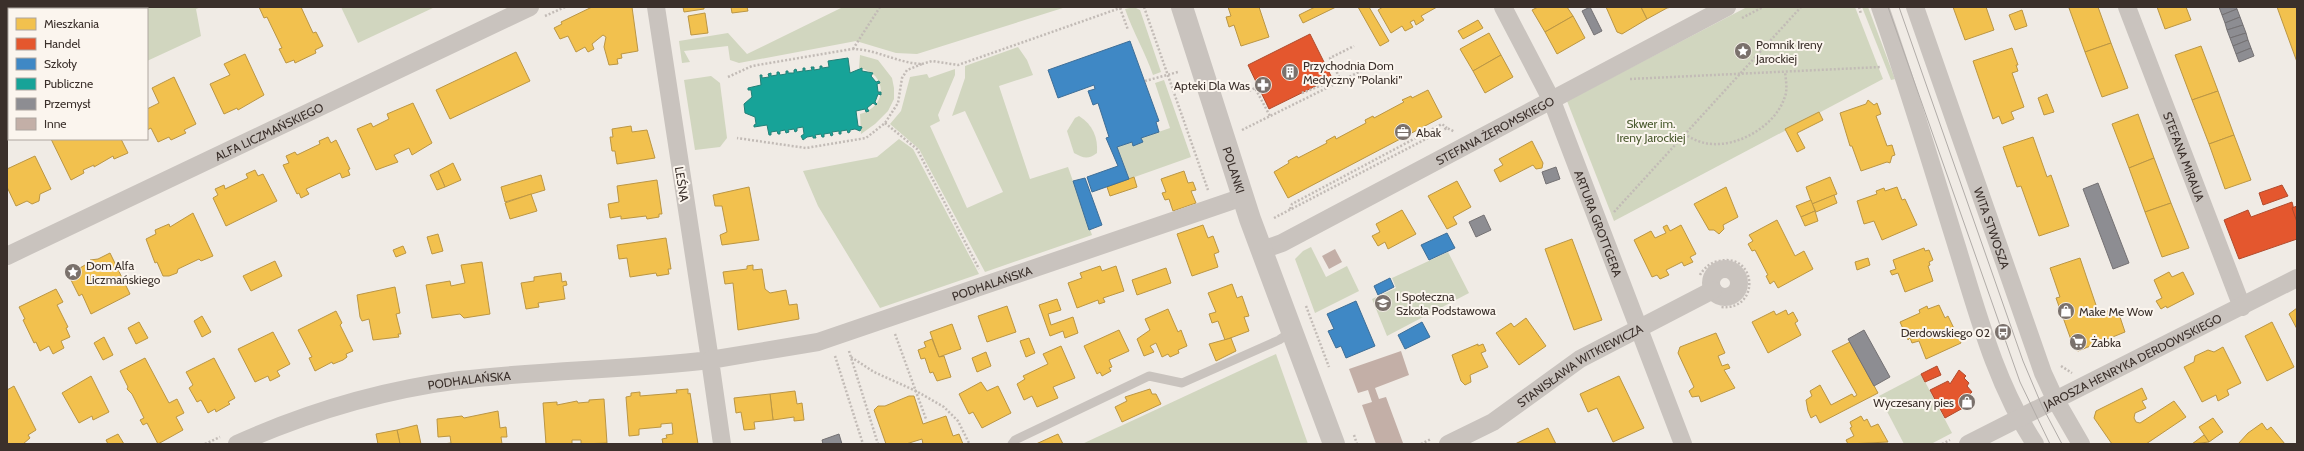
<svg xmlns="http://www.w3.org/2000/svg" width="2304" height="451" viewBox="0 0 2304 451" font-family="Cabin,sans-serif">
	<rect width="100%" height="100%" fill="#f0ebe5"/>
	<g fill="#d1d6bf">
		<path d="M7,7H201L196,9L201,36L147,61V9H9V66L7,67Z"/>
		<path d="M341,7H435L358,43Z"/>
		<path d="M843,7H1066L917,54L896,53L856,41L739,63L730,60L728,46L684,51L690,62L682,63L679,41L728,33L747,54Z"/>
		<path d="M1134,7L1140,10L1161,72L1153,75C1145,52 1133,32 1125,9Z"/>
		<path d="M1747,7H1855L1883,79L1614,221L1567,101Z"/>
		<path d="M1862,7H1868L1895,79L1891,80Z"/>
		<path d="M1018,47L1027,60L1033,75L999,86L1030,179L1068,167L1092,235L985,272L919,149L890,124L901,111L910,77L927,74L929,78L955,69V75L938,115L940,121L930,126L967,208L1003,192L965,111L952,116L965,78V66Z"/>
		<path d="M860,55L878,60L892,78L894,88V99L888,111L875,124L861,134L860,114C888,107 888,73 859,68Z"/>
		<path d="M711,76L720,83L727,138L720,147L695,150L684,80Z"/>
		<path d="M1164,80L1191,157L1129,179L1117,147L1132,142L1133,145L1142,142L1141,138L1170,128L1155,83Z"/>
		<path d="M1079,116C1093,125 1098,137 1097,153C1088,160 1083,158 1074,153L1067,131L1075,118Z"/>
		<path d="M899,139L913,149L979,274L880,308L818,206L803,171L877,157Z"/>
		<path d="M1311,247L1326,277L1347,266L1359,291L1315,313L1295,259L1303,251Z"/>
		<path d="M1448,252L1469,293L1387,336L1372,299L1396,288L1392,278Z"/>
		<path d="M1276,354L1308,444H1082Z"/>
		<path d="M1921,374L1952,433L1931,444H1904L1879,396Z"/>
	</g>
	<g fill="#f2c14e" stroke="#bb9644">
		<path d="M259,7H301L313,33L316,32L323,46L315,50L316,53L295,63L294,60L286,63L279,49L282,48L267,17L264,18Z"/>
		<path d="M592,7H632L638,51L621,54L622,58L617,59L618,64L609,65L604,47L606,37L603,35L592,44L594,49L588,52L585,47L576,52L568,36L560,39L554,28L562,24L561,22Z"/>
		<path d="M683,7H704V9L684,12Z"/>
		<path d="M731,7H747L748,11L732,13Z"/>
		<path d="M1228,7H1259L1269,37L1241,46L1234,25L1229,27L1226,17L1231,16Z"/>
		<path d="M1315,7H1336L1303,23L1299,15Z"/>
		<path d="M1358,7H1369L1389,41L1380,46Z"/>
		<path d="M1383,7H1437L1421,16L1424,20L1416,25L1414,20L1410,22L1413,27L1405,31L1402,26L1391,33L1378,10Z"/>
		<path d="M1538,7H1567L1573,16L1545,32L1532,10Z"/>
		<path d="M1606,7H1641L1647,19L1622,34L1617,32Z"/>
		<path d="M1641,7H1672L1667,8L1647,19Z"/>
		<path d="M1953,7H1986L1994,30L1965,40Z"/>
		<path d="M2072,7H2098L2111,43L2085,52L2069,8Z"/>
		<path d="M2157,7H2186L2191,20L2165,29Z"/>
		<path d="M2277,7H2297V62Z"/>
		<path d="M2022,10L2027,26L2015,30L2009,15Z"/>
		<path d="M705,13L708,33L691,35L688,16Z"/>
		<path d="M1573,16L1585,38L1557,54L1545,32Z"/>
		<path d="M1478,20L1483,28L1463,39L1458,31Z"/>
		<path d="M1489,33L1501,55L1473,71L1460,49Z"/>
		<path d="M2111,43L2128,88L2102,97L2085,52Z"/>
		<path d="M2201,46L2218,91L2192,100L2175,55Z"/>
		<path d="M2012,48L2018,65H2016L2018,71L2012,73L2024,107L2011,112L2014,119L2002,124L1999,116L1993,119L1973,61Z"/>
		<path d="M516,52L530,81L450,119L436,90Z"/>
		<path d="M245,54L264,95L238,110L237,108L224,114L210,84L230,75L224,64Z"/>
		<path d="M1501,55L1513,77L1485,93L1473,71Z"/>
		<path d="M174,77L196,124L184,130L186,133L171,140L169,137L158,142L151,128L147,130V109L159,103L152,88Z"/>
		<path d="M1428,90L1442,117L1288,198L1274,172L1289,163L1288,161L1297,156L1298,158L1327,143L1326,141L1335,136L1336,139L1366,123L1365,120L1373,116L1374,118L1404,102L1402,100L1411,96L1412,98Z"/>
		<path d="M2218,91L2234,135L2209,144L2192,100Z"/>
		<path d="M2047,94L2054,112L2044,115L2038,98Z"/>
		<path d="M1868,100L1874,105L1877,103L1881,114L1876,116L1887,146L1892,145L1895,155L1892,156L1890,163L1887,162L1861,171L1852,146H1850L1840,113L1866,104Z"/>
		<path d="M413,103L432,143L412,155L409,148L394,155L398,162L376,170L357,129L371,123L373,127L389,119L387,114Z"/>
		<path d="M1819,112L1823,120L1797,133L1805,148L1797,152L1785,129Z"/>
		<path d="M2138,114L2154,158L2129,168L2112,124Z"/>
		<path d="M631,126L632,132L647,130L655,158L617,164L615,151H612L610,137H613L612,129Z"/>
		<path d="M2234,135L2251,180L2225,189L2209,144Z"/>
		<path d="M328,137L331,143L336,140L350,169L348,170L350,175L342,178L340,173L306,189L309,194L301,198L299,193L297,194L283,165L289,163L286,156L295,152L297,155L320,144L319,141Z"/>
		<path d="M2033,137L2047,177L2051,175L2069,226L2039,236L2021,186L2017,187L2003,147Z"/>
		<path d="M51,139H121L128,153L114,159L113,156L94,167V165L83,170L84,173L71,180Z"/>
		<path d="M1532,141L1543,163L1542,168L1536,169L1533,165L1500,182L1494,170L1503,165L1499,159Z"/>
		<path d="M35,156L51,189L40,194L39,201L32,204L27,201L16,206L7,187V169Z"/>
		<path d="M2154,158L2171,203L2145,212L2129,168Z"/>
		<path d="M453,163L461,180L445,187L438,171Z"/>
		<path d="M255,170L258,176L263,174L277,201L226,226L213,198L218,195L215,189L224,185L225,189L248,178L246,174Z"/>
		<path d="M438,171L445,187L437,190L430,175Z"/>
		<path d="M1184,171L1188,183L1193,182L1196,190L1191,191L1196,203L1173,211L1169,199L1165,200L1162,193L1166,192L1161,179Z"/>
		<path d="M541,175L545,190L505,202L501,187Z"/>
		<path d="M1134,177L1137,187L1110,196L1107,187Z"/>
		<path d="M1830,177L1837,194L1812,204L1806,187Z"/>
		<path d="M657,180L662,214H659V217L647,219L646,216L621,219V216L610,218L608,204L619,202L617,186Z"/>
		<path d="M1457,181L1471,207L1453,217L1457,224L1447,229L1428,196Z"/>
		<path d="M749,187L759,240L722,245L720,235L727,232L722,206H715L713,195Z"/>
		<path d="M1726,187L1738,217L1723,225L1724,229L1719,234L1714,230H1709L1694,204Z"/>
		<path d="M1897,187L1902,200L1905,199L1917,225L1882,240L1874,221L1864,224L1857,201L1877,194L1876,191L1884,188L1885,191Z"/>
		<path d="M531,194L537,211L510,219L505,203Z"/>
		<path d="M1834,195L1837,203L1816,212L1812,204Z"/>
		<path d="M1811,200L1815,211L1801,217L1796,206Z"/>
		<path d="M2171,203L2189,248L2162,257L2145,212Z"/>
		<path d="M1402,210L1416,234L1388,249L1385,242L1378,246L1372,236L1380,232L1376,224Z"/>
		<path d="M1815,211L1818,221L1805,226L1801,217Z"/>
		<path d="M193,213L213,256L201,261L199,259L178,269L177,273L169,276H163L157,262L155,263L146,239L156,234L155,230L169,224L170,227Z"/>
		<path d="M1777,220L1795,256L1804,251L1813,269L1778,288L1774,281L1770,284L1766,276L1768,275L1755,250L1752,251L1748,244L1753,241L1749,235Z"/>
		<path d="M1203,225L1208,238L1213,236L1219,252L1214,254L1218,267L1192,276L1177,234Z"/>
		<path d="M1667,225L1670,231L1681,225L1696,254L1690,257L1693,262L1684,266L1682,262L1666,270L1669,275L1660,279L1657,275L1652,277L1634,240L1651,231L1655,238L1666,233L1663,227Z"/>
		<path d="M438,234L443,251L432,254L427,237Z"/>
		<path d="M666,238L671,269H668L669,274L657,276L656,273L630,277L627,258L619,259L617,245Z"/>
		<path d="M1572,239L1602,320L1574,330L1545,249Z"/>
		<path d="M403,246L406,253L396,257L393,250Z"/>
		<path d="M1924,248L1925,251L1929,250L1933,260L1929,262L1930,265L1928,266L1933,281L1905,292L1898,273L1892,275L1890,271L1896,269L1893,260Z"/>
		<path d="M110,253L130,294L91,314L82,294L79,296L70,278L76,276L73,272L85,265L90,260L98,259Z"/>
		<path d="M1868,258L1870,265L1857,270L1855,262Z"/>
		<path d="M2080,258L2099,314L2117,308L2125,332L2078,351L2074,348L2056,298L2060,297L2050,268Z"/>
		<path d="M275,261L282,276L251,291L243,276Z"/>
		<path d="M482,262L490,314L464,318L460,314L432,318L426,285L450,281L451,286L465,283L461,265Z"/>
		<path d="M753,265V270L762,269L765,289L770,293L786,290L789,305L797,304L799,319L738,330L733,283L725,284L723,272L747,269V266Z"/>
		<path d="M1100,266L1102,271L1116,266L1124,291L1103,298L1105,302L1099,304L1098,300L1077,308L1068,283L1082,278L1080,273Z"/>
		<path d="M1166,268L1171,283L1137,295L1132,280Z"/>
		<path d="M2169,272L2172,277L2183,272L2194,294L2167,308L2166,306L2161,309L2156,301L2162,298L2154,280Z"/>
		<path d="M561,273L562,282L566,281L567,285L563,286L565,299L538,303L539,307L526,309L521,283L534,281V277Z"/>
		<path d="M1232,284L1237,298L1242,296L1249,316L1244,317L1249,331L1225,340L1218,321L1212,323L1209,314L1216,312L1208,293Z"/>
		<path d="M395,287L400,313L396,314L401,334H398L399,337L373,340L369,319L362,321L360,317L357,295Z"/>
		<path d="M56,289L63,302L57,305L68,327L66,328L70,337L61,341L64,348L53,354L49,346L40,351L36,342L34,343L23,320L25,319L19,307Z"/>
		<path d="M1057,299L1061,310L1048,314L1051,325L1073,317L1078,333L1065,338L1063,331L1050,336L1039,305Z"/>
		<path d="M1939,305L1945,318L1948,316L1961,343L1926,359L1919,341L1912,343L1910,338L1908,340L1900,322L1920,313L1919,310L1927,306L1928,309Z"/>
		<path d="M1007,306L1016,332L987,342L978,316Z"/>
		<path d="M2297,308V329L2289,314Z"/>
		<path d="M1168,309L1178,332L1181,330L1187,346L1178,350L1179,353L1170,357L1168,354L1162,357L1156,343L1150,346L1154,352L1144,356L1137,339L1150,330L1145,319Z"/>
		<path d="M1786,310L1788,315L1793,312L1798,321L1795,323L1801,335L1768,353L1752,322L1774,311L1776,315Z"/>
		<path d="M336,311L342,323L340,325L353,351L346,354L347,357L343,360L333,364L332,362L315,371L309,358L312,357L298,330Z"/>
		<path d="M202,316L211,332L202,337L194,321Z"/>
		<path d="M1526,318L1546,346L1519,365L1496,333L1511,323L1514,327Z"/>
		<path d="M139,322L148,338L136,344L128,328Z"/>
		<path d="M2272,322L2294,367L2267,381L2245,336Z"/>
		<path d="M952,324L961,349L939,357L930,332Z"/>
		<path d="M1119,330L1129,351L1109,360L1112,367L1109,368L1111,371L1102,376L1100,372L1097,374L1084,346Z"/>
		<path d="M273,332L290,364L277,371L280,376L270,381L268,376L255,382L238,349Z"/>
		<path d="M1716,333L1725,353L1718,356L1722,366L1728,364L1730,368L1724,370L1735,388L1701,402L1699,396L1692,397L1689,391L1694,387L1678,353L1680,347Z"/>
		<path d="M104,337L113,355L103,360L94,343Z"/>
		<path d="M1029,338L1035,353L1026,357L1020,341Z"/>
		<path d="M1231,338L1236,351L1216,361L1209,344Z"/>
		<path d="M932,339L939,357L944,356L951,377L937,381L933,372L930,373L925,358L921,359L918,350L926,347L924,342Z"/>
		<path d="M1850,342L1878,393L1820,423L1816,415L1811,418L1808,411L1806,400L1812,396L1810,391L1820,385L1831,405L1852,394L1854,397L1857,395L1832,351Z"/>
		<path d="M1478,344V346L1483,344L1486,351L1481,353L1488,367L1470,375L1471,382L1465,385L1461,381L1452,355Z"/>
		<path d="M1061,346L1075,378L1053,387L1058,398L1037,407L1032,396L1024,400L1017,384L1025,379L1023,376L1048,364L1043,354Z"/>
		<path d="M2223,347L2241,383L2227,390L2229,395L2218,401L2216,395L2202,402L2184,367L2194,362L2195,356L2208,350L2214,352Z"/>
		<path d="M986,352L991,366L977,372L972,358Z"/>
		<path d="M145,358L169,403L177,399L184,413L176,417L183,430L158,444L147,423L143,425L140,420L144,418L132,394L127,389L128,387L120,371Z"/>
		<path d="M214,358L235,398L228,402L230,404L216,412L215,409L208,413L201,400L197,402L189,388L193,385L186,372Z"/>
		<path d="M91,376L109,412L93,420L92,416L79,423L62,393Z"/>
		<path d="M1619,376L1644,428L1613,442L1597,408L1588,412L1580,394Z"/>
		<path d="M981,382L987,391L998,386L1011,413L982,428L973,412L969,414L959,394Z"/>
		<path d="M14,386L36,430L28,435L30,438L23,444H8L7,441V390Z"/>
		<path d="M2142,388L2147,399L2142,401L2146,408L2135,413L2134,418L2136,422L2140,423L2174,401L2186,417L2146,444H2112L2094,418L2096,411Z"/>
		<path d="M688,389V394L690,393L698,444H663L662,439L667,438L666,435L673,434L672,423L661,424V427L639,429V435L629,436L626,397L631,396V393L640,392V396L677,393L676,390Z"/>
		<path d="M1150,389L1152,394H1156L1161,404L1122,422L1115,407L1127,401L1125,397Z"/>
		<path d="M795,391L797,404L802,403L804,420L794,421V417L773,420L770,394Z"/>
		<path d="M770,394L773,420L754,422L755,429L744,430L741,412L736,413L734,398Z"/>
		<path d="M909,396H914L923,424L946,416L953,436L959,434L963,444H923L922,439L906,444H886L874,410L878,406H885Z"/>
		<path d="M604,399L607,443L581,444V440H572V444H546L543,403L557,402V405L577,401L578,403L589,402V400Z"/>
		<path d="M498,411L500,428L506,427L507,437H501L502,444H443L451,443L450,436L438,437L437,419L462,416L464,418Z"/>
		<path d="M1861,416L1864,421L1867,419L1871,427L1878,424L1888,442L1848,444L1846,440L1854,436L1850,428L1852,427L1850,422Z"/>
		<path d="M2213,418L2223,432L2209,442L2199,427Z"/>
		<path d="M2262,423L2267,430L2271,427L2285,444H2238L2248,433Z"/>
		<path d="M417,425L421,444H400L397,430Z"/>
		<path d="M1548,428L1556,444H1515Z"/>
		<path d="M397,430L400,444H378L376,434Z"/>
		<path d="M118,434L124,444H108L106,440Z"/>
		<path d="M1058,434L1063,444H1036Z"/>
		<path d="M2204,435L2209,442L2192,444Z"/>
	</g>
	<g fill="#e4572e" stroke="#b14b2d">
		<path d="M1310,34L1332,78L1269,109L1248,65Z"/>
		<path d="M2282,185L2288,196L2263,205L2259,193Z"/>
		<path d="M2292,202L2297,222V239L2239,259L2224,220L2248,210L2251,217Z"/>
		<path d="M2297,206V222L2292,208Z"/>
		<path d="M1937,366L1941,375L1925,382L1921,374Z"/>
		<path d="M1959,370L1966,376L1964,378L1969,383L1967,386L1972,392L1969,395L1973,406L1963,408L1945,418L1930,390L1948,381L1950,384Z"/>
	</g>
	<g fill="#3f88c5" stroke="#3e6e97">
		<path d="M1130,41L1159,121L1156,122L1159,132L1141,138L1143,142L1133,146L1132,142L1117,147L1129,179L1092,192L1087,177L1118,166L1106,138L1109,137L1098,103L1093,105L1088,91L1095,89L1094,85L1058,98L1048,70Z"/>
		<path d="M1085,178L1102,225L1089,230L1073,181Z"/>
		<path d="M1447,233L1455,248L1429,260L1421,245Z"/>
		<path d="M1390,278L1394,287L1378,295L1374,286Z"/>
		<path d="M1356,301L1375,346L1346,358L1341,346L1336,348L1328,331L1334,329L1327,314Z"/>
		<path d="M1422,322L1430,337L1405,349L1398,335Z"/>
	</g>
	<path fill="#17a398" stroke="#228077" d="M848,58L850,73L862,68V71L873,73L871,76L876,82L879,81L880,83L877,84L878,92H881V95L878,94L875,102L877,104L876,105L873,103L867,108L869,111L866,112L865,109L856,111L858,126L862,127L860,131L855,129L850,130V132L848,133L847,130L841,131V134H839V131L832,132L833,135L831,136L830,133L824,134V137H822L821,134L815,135L816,138H813V136L807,137L803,140L801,136L804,134L803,127L797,128V131L795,132L794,129L788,130L789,132L786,133L785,130L780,131V134H778L777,131L771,132V135H769L767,125L754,127V125L756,124L755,117L745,113L744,104L752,97L751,90H748V88L761,85L760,75H762V78L769,77L768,74L771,73V76L777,75V72H779L780,75L786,74V71H788V73H794V70L796,69L797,72L803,71V68H805V71L812,70L811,67H814V70L820,69V66H822V68L829,67L828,61Z"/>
	<g fill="#8d8d92" stroke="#747173">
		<path d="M1590,7L1602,31L1594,35L1582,11Z"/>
		<path d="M2219,7H2236L2237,9L2222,15Z"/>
		<path d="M2237,9L2240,17L2225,23L2222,15Z"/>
		<path d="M2240,17L2243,25L2227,30L2225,23Z"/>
		<path d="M2243,25L2246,33L2230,38L2227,30Z"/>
		<path d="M2246,33L2248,40L2233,46L2230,38Z"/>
		<path d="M2248,40L2251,48L2236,54L2233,46Z"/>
		<path d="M2251,48L2254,56L2239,62L2236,54Z"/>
		<path d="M1556,167L1560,179L1546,184L1542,172Z"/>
		<path d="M2098,183L2129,263L2113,269L2083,189Z"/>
		<path d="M1484,215L1491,230L1476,237L1469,222Z"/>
		<path d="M1864,330L1890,377L1874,386L1848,339Z"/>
		<path d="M839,434L842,444H823L822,440Z"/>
	</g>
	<g fill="#c3afa7">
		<path d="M1335,249L1342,262L1329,269L1322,256Z"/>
		<path d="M1401,351L1409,375L1375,388L1379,399L1386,397L1403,443L1376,444L1362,405L1372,402L1368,390L1358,393L1349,369Z"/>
	</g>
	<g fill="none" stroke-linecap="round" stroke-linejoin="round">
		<g stroke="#c2bbb6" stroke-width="2.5" stroke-dasharray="2 2" stroke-linecap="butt">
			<path d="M1144,7L1208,190"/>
			<path d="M1859,7L1861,14"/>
			<path d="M1120,8L1128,30"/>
			<path d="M545,16L565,7"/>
			<path d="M1742,18L1763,7"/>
			<path d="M853,49L880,7"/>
			<path d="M922,64L932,61L958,65L1123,7"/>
			<path d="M728,77L752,66L852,49C876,49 897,63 922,64L907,70L902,78L898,103L885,123L866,138L806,148L737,138"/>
			<path d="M1630,79L1881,67"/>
			<path d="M1145,81L1178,72"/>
			<path d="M1341,81L1330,58L1354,46"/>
			<path d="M1249,91L1255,88L1270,116"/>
			<path d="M1302,93L1325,84L1327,87"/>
			<path d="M885,123L917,149L979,269"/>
			<path d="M1242,130L1365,69"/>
			<path d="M1684,134C1693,139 1702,144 1713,144C1740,146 1775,125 1784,99C1788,91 1786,81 1785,72"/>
			<path d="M1290,209L1292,204L1442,124L1447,128"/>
			<path d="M1614,212L1801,7"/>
			<path d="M1274,218L1447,128L1455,132"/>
			<path d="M1700,275C1704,268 1711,262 1719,261C1757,252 1761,311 1721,307"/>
			<path d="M1306,306L1329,367"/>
			<path d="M895,334L926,419"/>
			<path d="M849,351L878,444"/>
			<path d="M835,356L863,444"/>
			<path d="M851,357L874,372L916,391L944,407L958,421L969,443"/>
			<path d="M2061,366L2072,373"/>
			<path d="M1354,435L1357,444"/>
			<path d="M205,444L220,437"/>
			<path d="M1421,444L1431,439"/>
			<path d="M1942,444L1950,440"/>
		</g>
		<path stroke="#c9c3be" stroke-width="9" d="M1012,444L1015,440L1149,376L1182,383L1279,340L1292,331"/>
		<g stroke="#c9c3be" stroke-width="18">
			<path id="s1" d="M1503,7L1552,101L1683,444"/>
			<path d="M1880,7C1908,86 1932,167 1957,247C1978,315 1996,384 2035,444"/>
			<path id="s2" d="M1915,7L2043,373L2055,399L2081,444"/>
			<path id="s3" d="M2127,7L2242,307"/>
			<path id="s4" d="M1262,250L1282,243L1727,7"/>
			<path id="s5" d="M7,256L530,7"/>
			<circle cx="1725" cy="283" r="14"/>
			<path id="s6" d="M237,444C308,412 382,390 460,380C543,370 627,370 710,360L656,7"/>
			<path id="s7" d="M722,444L710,360L818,342L1243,197"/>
			<path id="s8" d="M1448,444L1493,422L1580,359L1713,290"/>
			<path id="s9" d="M1968,444L2297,278"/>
		</g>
		<path stroke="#c9c3be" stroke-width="22" id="s10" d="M1182,7L1250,219L1334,444"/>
		<g stroke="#b1aca8" stroke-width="1">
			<path d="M1888,7L2020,382L2050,444"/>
			<path d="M1899,7L2023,361L2042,406L2062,444"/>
		</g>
	</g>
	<defs>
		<g id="sight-disc" transform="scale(0.9)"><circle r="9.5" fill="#7a716c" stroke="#fbf5ee"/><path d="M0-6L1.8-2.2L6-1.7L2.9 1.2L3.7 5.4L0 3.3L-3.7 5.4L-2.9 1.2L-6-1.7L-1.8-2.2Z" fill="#fff"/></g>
		<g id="building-disc" transform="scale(0.9)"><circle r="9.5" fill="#7a716c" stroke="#fbf5ee"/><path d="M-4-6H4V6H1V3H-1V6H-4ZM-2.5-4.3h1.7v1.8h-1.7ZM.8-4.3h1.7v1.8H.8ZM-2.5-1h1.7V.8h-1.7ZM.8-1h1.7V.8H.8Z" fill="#fff"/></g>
		<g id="pharmacy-disc" transform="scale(0.9)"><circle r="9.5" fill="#7a716c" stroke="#fbf5ee"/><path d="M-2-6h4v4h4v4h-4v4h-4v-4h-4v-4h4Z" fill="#fff"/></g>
		<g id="office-disc" transform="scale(0.9)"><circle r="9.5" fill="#7a716c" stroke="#fbf5ee"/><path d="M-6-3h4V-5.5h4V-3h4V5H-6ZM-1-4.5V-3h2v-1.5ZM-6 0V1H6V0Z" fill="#fff"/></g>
		<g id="school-disc" transform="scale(0.9)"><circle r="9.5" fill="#7a716c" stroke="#fbf5ee"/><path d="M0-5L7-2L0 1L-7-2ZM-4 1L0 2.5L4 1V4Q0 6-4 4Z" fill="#fff"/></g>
		<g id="shop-disc" transform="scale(0.9)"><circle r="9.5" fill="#7a716c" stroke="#fbf5ee"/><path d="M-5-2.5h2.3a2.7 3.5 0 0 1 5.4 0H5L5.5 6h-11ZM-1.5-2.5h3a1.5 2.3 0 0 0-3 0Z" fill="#fff"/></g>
		<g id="bus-disc" transform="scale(0.9)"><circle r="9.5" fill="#7a716c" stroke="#fbf5ee"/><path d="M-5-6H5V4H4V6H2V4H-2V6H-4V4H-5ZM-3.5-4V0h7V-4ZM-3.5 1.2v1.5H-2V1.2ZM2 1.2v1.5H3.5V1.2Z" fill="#fff"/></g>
		<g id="supermarket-disc" transform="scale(0.9)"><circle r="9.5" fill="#7a716c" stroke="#fbf5ee"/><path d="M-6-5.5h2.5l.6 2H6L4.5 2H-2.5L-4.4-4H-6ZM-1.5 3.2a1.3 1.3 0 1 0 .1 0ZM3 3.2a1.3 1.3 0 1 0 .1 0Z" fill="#fff"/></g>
	</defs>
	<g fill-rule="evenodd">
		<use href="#sight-disc" x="1743" y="51"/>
		<use href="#building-disc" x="1290" y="72"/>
		<use href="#pharmacy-disc" x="1263" y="85"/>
		<use href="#office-disc" x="1403" y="132"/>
		<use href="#sight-disc" x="73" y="272"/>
		<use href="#school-disc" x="1383" y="303"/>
		<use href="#shop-disc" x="2066" y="311"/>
		<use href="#bus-disc" x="2003" y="332"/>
		<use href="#supermarket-disc" x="2078" y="342"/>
		<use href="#shop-disc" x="1967" y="402"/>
	</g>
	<g text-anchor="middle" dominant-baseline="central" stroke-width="4" stroke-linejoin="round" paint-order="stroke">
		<g font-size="12" fill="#3b302b" stroke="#fbf5ee" text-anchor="start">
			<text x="1756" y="44">Pomnik Ireny<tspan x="1756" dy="14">Jarockiej</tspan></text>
			<text x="1303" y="65">Przychodnia Dom<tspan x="1303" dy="14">Medyczny "Polanki"</tspan></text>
			<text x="1250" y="85" text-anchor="end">Apteki Dla Was</text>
			<text x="1416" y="132">Abak</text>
			<text x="86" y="265">Dom Alfa<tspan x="86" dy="14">Liczmańskiego</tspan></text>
			<text x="1396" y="296">I Społeczna<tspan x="1396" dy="14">Szkoła Podstawowa</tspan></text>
			<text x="2079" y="311">Make Me Wow</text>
			<text x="1990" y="332" text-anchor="end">Derdowskiego 02</text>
			<text x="2091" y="342">Żabka</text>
			<text x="1954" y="402" text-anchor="end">Wyczesany pies</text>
		</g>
		<g font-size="12" fill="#4a5a2e" stroke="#fbf5ee">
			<text x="1651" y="123">Skwer im.<tspan x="1651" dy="14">Ireny Jarockiej</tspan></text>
		</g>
		<g font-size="12" fill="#3b302b" stroke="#fbf5ee">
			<text stroke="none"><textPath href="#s4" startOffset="262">STEFANA ŻEROMSKIEGO</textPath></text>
			<text stroke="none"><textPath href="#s5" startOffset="290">ALFA LICZMAŃSKIEGO</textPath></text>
			<text stroke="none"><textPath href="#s3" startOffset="160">STEFANA MIRAUA</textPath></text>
			<text stroke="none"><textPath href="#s10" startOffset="171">POLANKI</textPath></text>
			<text transform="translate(682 184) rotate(81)">LEŚNA</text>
			<text stroke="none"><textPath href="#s1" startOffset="237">ARTURA GROTTGERA</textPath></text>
			<text stroke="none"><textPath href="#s2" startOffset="234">WITA STWOSZA</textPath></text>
			<text stroke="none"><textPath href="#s7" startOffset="378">PODHALAŃSKA</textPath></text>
			<text stroke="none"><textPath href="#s9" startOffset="184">JAROSZA HENRYKA DERDOWSKIEGO</textPath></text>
			<text stroke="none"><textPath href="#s8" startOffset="154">STANISŁAWA WITKIEWICZA</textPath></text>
			<text stroke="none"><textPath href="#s6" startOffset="242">PODHALAŃSKA</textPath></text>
		</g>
	</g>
	<rect width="2304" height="451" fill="none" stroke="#3b302b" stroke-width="16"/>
	<rect x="8" y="8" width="140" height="132" fill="#fbf5ee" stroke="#aea6a0"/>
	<rect x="16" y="18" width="20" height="12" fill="#f2c14e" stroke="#aea6a0"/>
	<text x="44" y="28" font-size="12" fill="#3b302b">Mieszkania</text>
	<rect x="16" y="38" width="20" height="12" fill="#e4572e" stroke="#aea6a0"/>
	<text x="44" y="48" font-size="12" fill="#3b302b">Handel</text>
	<rect x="16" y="58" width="20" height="12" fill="#3f88c5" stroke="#aea6a0"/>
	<text x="44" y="68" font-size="12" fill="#3b302b">Szkoły</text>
	<rect x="16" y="78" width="20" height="12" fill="#17a398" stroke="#aea6a0"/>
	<text x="44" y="88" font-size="12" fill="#3b302b">Publiczne</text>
	<rect x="16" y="98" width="20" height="12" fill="#8d8d92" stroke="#aea6a0"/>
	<text x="44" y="108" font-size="12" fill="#3b302b">Przemysł</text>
	<rect x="16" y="118" width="20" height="12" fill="#c3afa7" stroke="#aea6a0"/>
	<text x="44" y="128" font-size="12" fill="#3b302b">Inne</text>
</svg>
